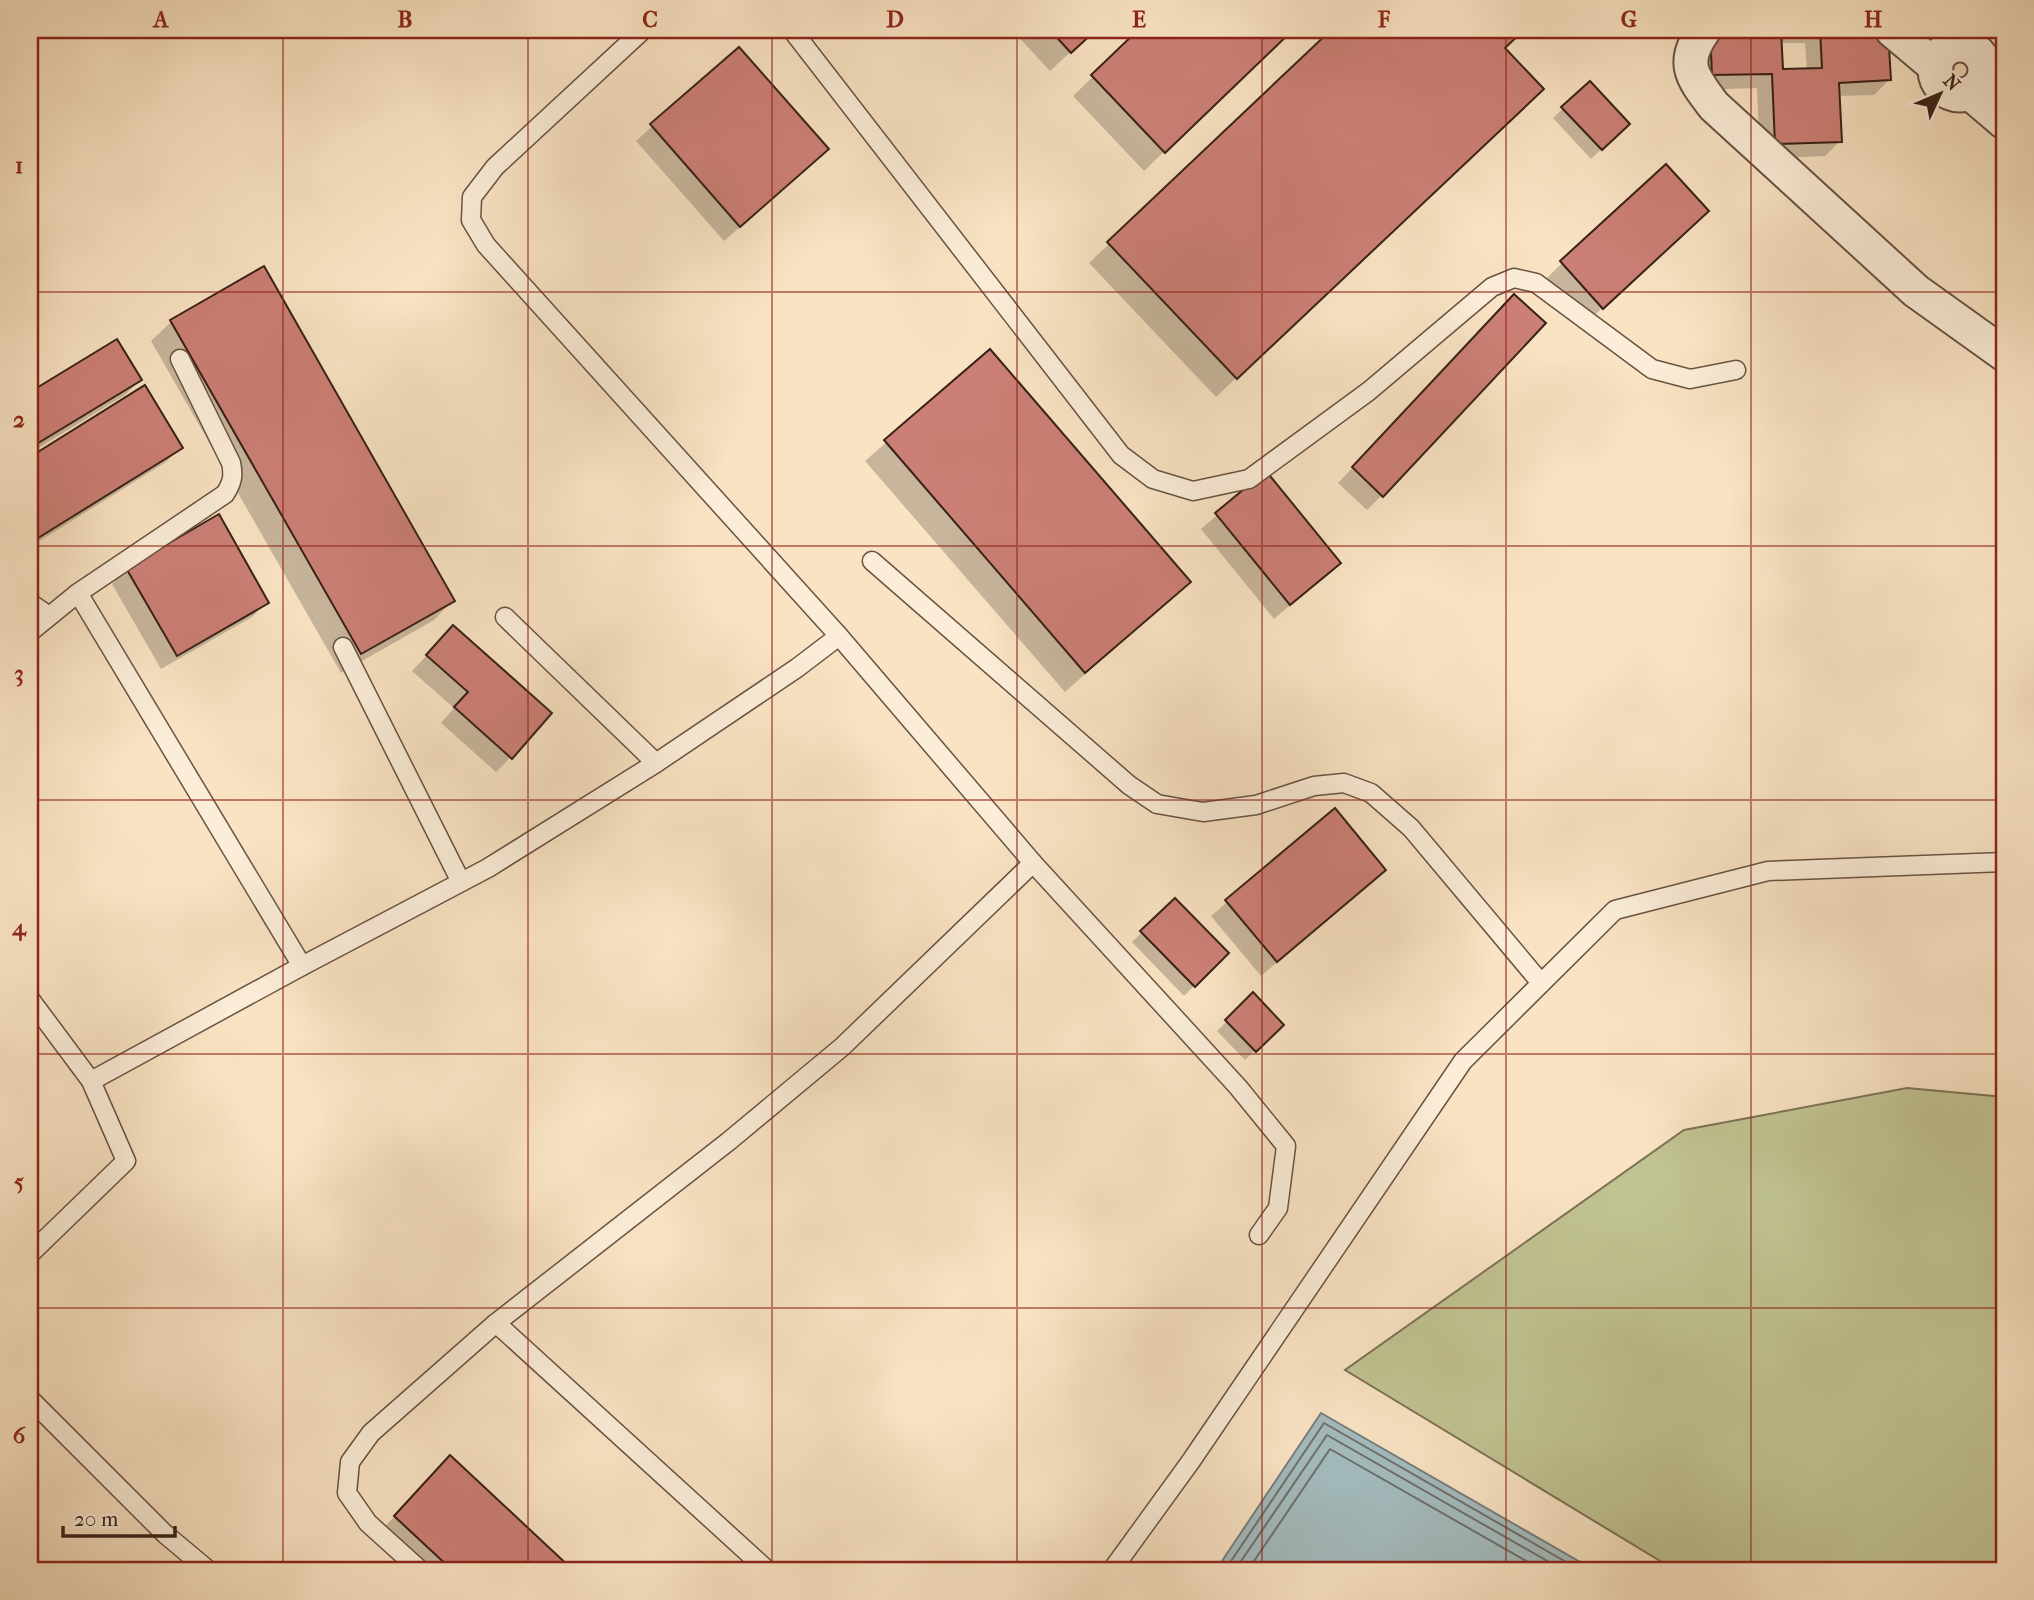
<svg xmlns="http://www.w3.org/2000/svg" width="2034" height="1600" viewBox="0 0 2034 1600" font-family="'IM FELL French Canon',serif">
	<rect width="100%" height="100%" fill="#f9e3c3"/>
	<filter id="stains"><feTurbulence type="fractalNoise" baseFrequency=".00286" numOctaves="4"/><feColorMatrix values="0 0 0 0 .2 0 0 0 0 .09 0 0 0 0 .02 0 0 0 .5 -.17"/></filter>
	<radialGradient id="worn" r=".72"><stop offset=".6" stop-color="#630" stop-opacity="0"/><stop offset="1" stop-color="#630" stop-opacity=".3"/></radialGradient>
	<path fill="#c1c392" stroke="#7c7255" stroke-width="2" d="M1907,1088L2004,1097V1570H1675L1345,1370L1684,1130Z"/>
	<path fill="#a3bbbe" stroke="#787d7c" stroke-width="2" d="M1321,1413L1594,1570H1216Z"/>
	<g fill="#0003" fill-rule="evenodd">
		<path d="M1012,30H1094L1050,71Z"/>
		<path d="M1141,30H1291L1144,171L1073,96Z"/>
		<path d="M1334,30H1523L1503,48L1521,108L1216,397L1089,263Z"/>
		<path d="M1703,30H1886L1889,80L1874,95L1838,96L1840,141L1825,156L1760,159L1757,88L1697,90ZM1780,43H1805L1807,70L1781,71Z"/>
		<path d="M1897,30H1980L1972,37Z"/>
		<path d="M738,49L812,164L724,241L636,141Z"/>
		<path d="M1590,83L1628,124L1591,159L1553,118Z"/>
		<path d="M1692,226L1587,322L1547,278L1562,263Z"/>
		<path d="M1500,311L1382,495L1367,510L1338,483Z"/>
		<path d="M2004,317V367L1980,348Z"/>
		<path d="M171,322L453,600L434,620L341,673L151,341Z"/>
		<path d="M116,342L140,380L125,395L30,453V394Z"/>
		<path d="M990,351L1189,581L1065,692L865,461Z"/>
		<path d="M144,388L181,447L166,462L30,547V459Z"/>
		<path d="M1266,473L1339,563L1274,619L1201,529Z"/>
		<path d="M127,569L267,602L252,617L161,669L112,584Z"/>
		<path d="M453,627L511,757L496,772L441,723L454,708L412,671Z"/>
		<path d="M1334,811L1384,870L1261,976L1211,916Z"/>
		<path d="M1175,900L1227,953L1184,996L1132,942Z"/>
		<path d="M1253,995L1282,1025L1245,1060L1217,1031Z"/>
		<path d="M450,1458L571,1570H411L375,1537Z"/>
	</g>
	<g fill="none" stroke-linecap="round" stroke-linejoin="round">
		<g stroke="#6d6e6b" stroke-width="2">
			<path d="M1225,1570L1324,1423L1580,1570"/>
			<path d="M1235,1570L1327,1435L1563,1570"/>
			<path d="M1248,1570L1330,1449L1542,1570"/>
		</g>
	</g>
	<g fill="#cc7f76" stroke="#372118" stroke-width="2">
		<path d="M1050,30H1096L1071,53Z"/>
		<path d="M1138,30H1293L1165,153L1091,75Z"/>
		<path d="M1331,30H1524L1505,48L1544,89L1237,379L1107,242Z"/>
		<path d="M1710,30H1781L1783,69L1822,68L1820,30H1888L1891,80L1839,83L1842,142L1775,144L1772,74L1712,75Z"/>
		<path d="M739,47L829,149L740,227L650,124Z"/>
		<path d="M1590,81L1630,124L1602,150L1561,107Z"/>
		<path d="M1666,164L1709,211L1603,309L1560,261Z"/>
		<path d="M264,266L455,601L361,654L170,320Z"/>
		<path d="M1514,294L1546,323L1383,497L1352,467Z"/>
		<path d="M117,339L142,380L30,448V392Z"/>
		<path d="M990,349L1191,582L1085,673L884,440Z"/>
		<path d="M145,385L183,448L30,543V457Z"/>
		<path d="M1266,471L1341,563L1290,605L1215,513Z"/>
		<path d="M219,514L269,603L177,656L126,568Z"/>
		<path d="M453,625L552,713L512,759L454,707L468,692L426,655Z"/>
		<path d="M1335,808L1386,870L1277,962L1225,900Z"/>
		<path d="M1175,898L1229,953L1195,987L1140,931Z"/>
		<path d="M1253,992L1284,1025L1256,1052L1225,1020Z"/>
		<path d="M450,1455L573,1570H452L394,1516Z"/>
	</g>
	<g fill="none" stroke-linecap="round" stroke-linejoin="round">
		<g stroke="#685243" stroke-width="21">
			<g id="lane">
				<path d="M792,30L1121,455L1153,479L1193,491L1249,479L1369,391L1492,287L1514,278L1536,283L1652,369L1690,379L1736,370"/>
				<path d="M872,561L1129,785L1157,804L1203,812L1256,805L1314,786L1344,783L1371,793L1411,828L1541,983"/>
				<path d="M78,593L302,966"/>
				<path d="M30,603L49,616"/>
				<path d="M505,617L656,763"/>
				<path d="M30,632L78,593L225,494C232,483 234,476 231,463L180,359"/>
				<path d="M839,636L1033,863L1238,1087L1286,1146L1278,1208L1259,1235"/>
				<path d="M343,647L461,882"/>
				<path d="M30,999L91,1081L126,1161L30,1254"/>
				<path d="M91,1081L302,966L488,868L656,763L797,668L839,636L486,245L471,220L472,197L495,167L643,30"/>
				<path d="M496,1323L767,1570"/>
				<path d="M30,1399L165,1534L208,1570"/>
				<path d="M420,1570L368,1523L347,1493L350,1462L371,1433L496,1323L729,1141L842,1047L1033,863"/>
				<path d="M1112,1570L1191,1461L1463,1061L1615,910L1768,871L2004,862"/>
			</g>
		</g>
		<g stroke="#685243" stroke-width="37">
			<g id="street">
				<path d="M1704,30C1680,63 1692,77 1714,106L1916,291L2004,354"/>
				<path d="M1892,30L1936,67"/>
				<circle cx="1960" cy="70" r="25"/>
				<path d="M1970,93L2004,122"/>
			</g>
		</g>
		<use href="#lane" stroke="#fbedd8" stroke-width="18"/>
		<use href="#street" stroke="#fbedd8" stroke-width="33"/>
	</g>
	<path fill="none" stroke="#8f2418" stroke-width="2" stroke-opacity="0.55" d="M283,30V1570M528,30V1570M772,30V1570M1017,30V1570M1262,30V1570M1506,30V1570M1751,30V1570M30,292H2004M30,546H2004M30,800H2004M30,1054H2004M30,1308H2004"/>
	<rect width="2034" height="1600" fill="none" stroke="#f9e3c3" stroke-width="77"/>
	<g transform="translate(1940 94) rotate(46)" stroke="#fbedd8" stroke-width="5" paint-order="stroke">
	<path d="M0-5L12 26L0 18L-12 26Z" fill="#372118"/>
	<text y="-10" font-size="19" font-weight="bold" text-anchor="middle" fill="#372118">N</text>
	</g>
	<path d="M63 1526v10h112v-10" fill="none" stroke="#372118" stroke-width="3.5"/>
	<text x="74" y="1526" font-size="21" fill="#372118" stroke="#fbedd8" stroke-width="5" paint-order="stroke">20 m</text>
	<rect x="38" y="38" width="1958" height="1524" fill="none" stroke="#8f2418" stroke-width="2.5"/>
	<g font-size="23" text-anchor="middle" font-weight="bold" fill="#8f2418">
		<text x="161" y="27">A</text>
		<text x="405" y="27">B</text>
		<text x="650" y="27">C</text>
		<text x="895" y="27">D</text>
		<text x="1139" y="27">E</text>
		<text x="1384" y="27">F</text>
		<text x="1629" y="27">G</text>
		<text x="1873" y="27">H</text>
		<text x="19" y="173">1</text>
		<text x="19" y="427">2</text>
		<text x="19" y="681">3</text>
		<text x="19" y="935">4</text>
		<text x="19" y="1189">5</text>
		<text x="19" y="1443">6</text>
	</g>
	<rect width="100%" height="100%" filter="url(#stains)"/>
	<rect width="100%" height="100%" fill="url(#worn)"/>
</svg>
